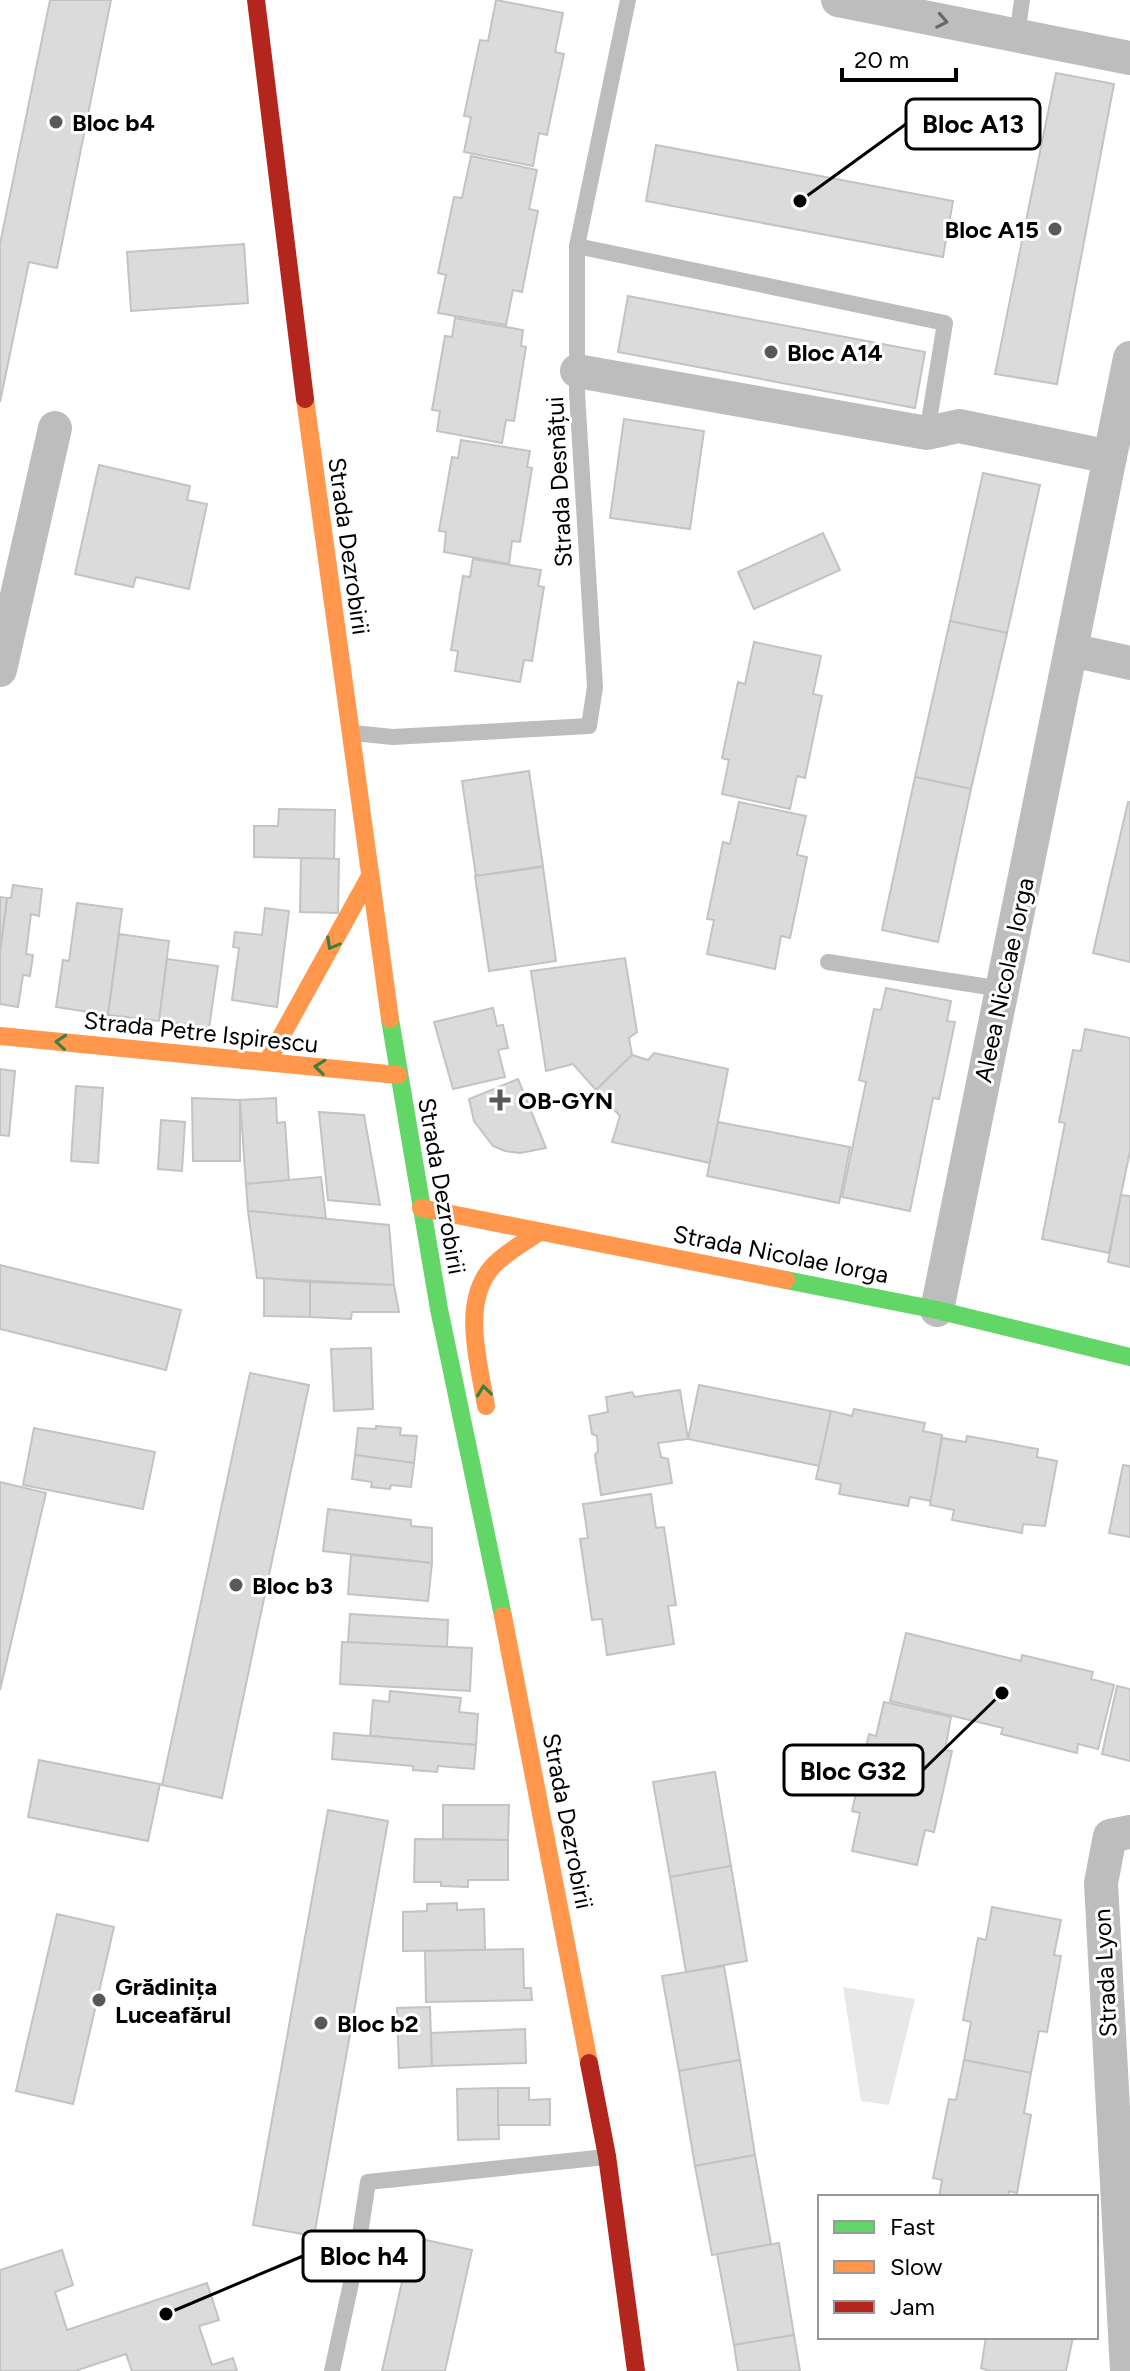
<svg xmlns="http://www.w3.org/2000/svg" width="1130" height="2371" viewBox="0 0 1130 2371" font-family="Figtree,sans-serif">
	<rect width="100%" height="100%" fill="#fff"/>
	<path fill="#e8e8e8" d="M843,1987L915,1999L889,2105L861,2101Z"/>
	<g fill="#dbdbdb" stroke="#c3c3c3" stroke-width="2">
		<path d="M50,0H111L57,268L29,262L0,402V244Z"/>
		<path d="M496,0L563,13L555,52L564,54L547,135L539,133L533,166L464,152L471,117L464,116L480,40L488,41Z"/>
		<path d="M1056,73L1114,84L1057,384L995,374Z"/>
		<path d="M656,145L953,201L943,257L646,201Z"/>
		<path d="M471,156L537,170L529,209L538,211L522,292L513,290L506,325L438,313L446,275L438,273L454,197L462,198Z"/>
		<path d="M244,244L248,303L131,311L127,252Z"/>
		<path d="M628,296L925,352L915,408L618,352Z"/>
		<path d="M455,318L523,330L521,346L526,347L514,421L506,420L502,443L437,431L440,411L432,410L445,336L452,337Z"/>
		<path d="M624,419L704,431L690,529L610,518Z"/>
		<path d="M461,440L530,451L527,467L532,468L520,542L512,541L509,564L444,552L446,532L439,531L452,457L458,458Z"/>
		<path d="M99,465L190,486L187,500L207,504L189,589L136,577L133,587L75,574Z"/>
		<path d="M983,473L1040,485L1007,633L950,621Z"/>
		<path d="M823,533L840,570L754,609L738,572Z"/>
		<path d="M473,559L541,570L538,586L544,587L532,661L524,660L520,682L455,671L458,651L451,650L463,576L470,577Z"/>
		<path d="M950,621L1007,633L971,789L915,777Z"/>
		<path d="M754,642L821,656L813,694L822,696L805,778L797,776L790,809L722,794L729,760L722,758L738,682L745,684Z"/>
		<path d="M529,771L543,866L476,876L462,781Z"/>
		<path d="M915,777L971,789L938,942L882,930Z"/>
		<path d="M739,802L806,816L797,855L807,857L790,938L781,936L775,969L707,954L714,920L707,919L723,842L730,844Z"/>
		<path d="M1128,802H1130V962L1093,953Z"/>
		<path d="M279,809L335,810L334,859L254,857V826H278Z"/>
		<path d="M301,858L339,859L338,913L300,912Z"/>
		<path d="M543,867L556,961L489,971L475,876Z"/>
		<path d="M13,885L42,889L39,916L31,914L26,954L33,955L30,976L23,975L18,1007L0,1004V952L7,898H11Z"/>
		<path d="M0,897L7,898L0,952Z"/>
		<path d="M77,903L122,909L108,1015L56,1007L63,960L69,961Z"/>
		<path d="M265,908L289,911L277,1007L232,1000L239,948L233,947L235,932L262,935Z"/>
		<path d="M119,934L169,941L159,1021L108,1015Z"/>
		<path d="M625,958L637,1032L629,1038L632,1055L596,1090L573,1064L546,1071L531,971Z"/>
		<path d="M167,959L218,966L209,1028L159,1021Z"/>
		<path d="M886,988L951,1001L947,1021L955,1022L939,1099L933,1098L910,1211L842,1197L866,1082L859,1080L874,1009L881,1010Z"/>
		<path d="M493,1008L497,1026L503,1025L508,1048L498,1050L505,1077L453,1089L434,1022Z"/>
		<path d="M1085,1029L1130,1038V1151L1109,1253L1042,1239L1065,1123L1059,1122L1073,1050L1081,1051Z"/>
		<path d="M654,1053L728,1069L710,1163L612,1142L620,1116L596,1090L632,1055L648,1060Z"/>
		<path d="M0,1069L15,1071L9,1136L0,1135Z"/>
		<path d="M518,1079L546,1148L520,1153L505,1151L493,1146L474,1121L469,1099Z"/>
		<path d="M76,1086L103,1088L98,1163L71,1161Z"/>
		<path d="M192,1098L240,1100V1161H193Z"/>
		<path d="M276,1098L277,1123L285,1122L289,1181L246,1184L240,1100Z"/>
		<path d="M319,1112L364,1115L380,1205L328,1200Z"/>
		<path d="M161,1120L185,1122L182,1171L158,1169Z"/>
		<path d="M718,1122L850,1147L839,1203L707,1176Z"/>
		<path d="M321,1177L326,1219L248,1211L246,1184Z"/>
		<path d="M1121,1195L1130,1196V1267L1108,1262Z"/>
		<path d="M248,1211L389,1225L394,1285L257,1278Z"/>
		<path d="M0,1265L181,1310L166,1370L0,1329Z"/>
		<path d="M264,1278L310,1282V1317L264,1316Z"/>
		<path d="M310,1282L394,1285L399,1312H352L351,1319L310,1317Z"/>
		<path d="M371,1348L373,1409L334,1411L331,1349Z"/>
		<path d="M250,1373L309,1385L222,1798L162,1785Z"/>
		<path d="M699,1385L831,1411L820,1466L688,1439Z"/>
		<path d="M680,1390L688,1439L658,1443L661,1457L668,1459L672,1483L601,1495L595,1455L598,1451L597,1436L592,1434L589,1416L608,1412L606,1397L632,1392L635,1397Z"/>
		<path d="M854,1409L925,1423L923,1431L942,1435L931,1501L910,1497L908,1506L839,1494L841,1484L816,1479L831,1411L852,1416Z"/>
		<path d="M376,1426L401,1428L400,1435L417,1436L414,1463L355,1455L358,1428L376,1429Z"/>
		<path d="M34,1428L155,1452L143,1509L23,1485Z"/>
		<path d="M967,1436L1038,1449L1037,1457L1057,1461L1045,1526L1023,1524L1022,1533L952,1520L954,1510L930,1505L942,1438L966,1442Z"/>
		<path d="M355,1455L414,1463L411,1487L391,1485L390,1489L371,1487L372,1482L352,1479Z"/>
		<path d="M1123,1465L1130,1466V1537L1109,1533Z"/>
		<path d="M0,1482L46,1493L0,1690Z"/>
		<path d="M651,1494L656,1528L664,1527L676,1605L668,1606L674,1644L607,1655L602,1619L592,1620L591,1613L580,1539L588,1538L583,1504Z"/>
		<path d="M328,1509L411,1520V1526L432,1528V1563L323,1551Z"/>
		<path d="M351,1555L432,1563L428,1601L348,1594Z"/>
		<path d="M350,1614L448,1620L447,1647L348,1642Z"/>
		<path d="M906,1633L1021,1661L1022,1655L1093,1672L1091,1679L1114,1685L1098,1749L1078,1744L1077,1753L1001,1734L1003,1728L890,1701Z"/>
		<path d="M342,1642L472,1648L470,1691L340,1684Z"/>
		<path d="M1117,1686L1130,1689V1761L1102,1754Z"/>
		<path d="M390,1691L461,1698L459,1712L478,1714L476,1745L370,1736L373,1700L389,1702Z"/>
		<path d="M884,1702L951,1717L945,1750L952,1751L934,1832L925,1830L917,1865L852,1851L860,1813L852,1811L869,1734L876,1736Z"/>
		<path d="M334,1733L476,1745L474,1769L438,1766L437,1772L413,1770V1766L332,1759Z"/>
		<path d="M39,1760L160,1784L148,1841L28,1817Z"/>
		<path d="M715,1772L731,1866L670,1877L653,1782Z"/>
		<path d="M443,1805H509L508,1840L443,1839Z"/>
		<path d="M328,1810L388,1821L314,2236L253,2225Z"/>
		<path d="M415,1839L508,1840V1880H468V1887L441,1886V1882H414Z"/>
		<path d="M731,1866L747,1961L686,1972L670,1877Z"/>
		<path d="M457,1903V1910L484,1909L485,1950L403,1951V1912L427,1911V1904Z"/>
		<path d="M992,1907L1061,1920L1054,1955L1061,1956L1047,2032L1039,2031L1031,2073L964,2060L971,2022L963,2020L978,1938L986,1940Z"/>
		<path d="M57,1914L114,1927L73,2104L16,2091Z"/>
		<path d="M523,1949L524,1988H531L532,2000L426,2002L425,1951Z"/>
		<path d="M724,1966L740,2060L679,2071L662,1976Z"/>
		<path d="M430,2007L432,2066L399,2068L397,2008Z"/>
		<path d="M525,2029L526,2063L432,2066L431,2033Z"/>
		<path d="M740,2060L755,2155L695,2166L679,2071Z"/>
		<path d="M964,2060L1031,2073L1024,2113L1031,2115L1017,2193L1009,2191L1008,2197H939L942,2180L933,2178L949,2099L956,2100Z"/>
		<path d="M498,2088L499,2139L458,2140L457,2089Z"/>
		<path d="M498,2088H529V2100L550,2099V2125H498Z"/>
		<path d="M755,2155L771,2244L712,2255L695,2166Z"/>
		<path d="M412,2237L472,2250L445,2371H382Z"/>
		<path d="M779,2243L794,2335L734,2345L717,2254Z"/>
		<path d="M62,2250L73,2285L55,2292L67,2330L207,2283L219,2320L199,2326L212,2365L233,2358L237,2371H132L126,2354L75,2371H0V2270Z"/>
		<path d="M794,2335L800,2371H738L734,2345Z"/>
		<path d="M986,2337H1073L1066,2371H989L981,2368Z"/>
	</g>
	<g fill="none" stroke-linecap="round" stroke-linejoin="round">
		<g stroke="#bdbdbd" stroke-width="16">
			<path d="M1017,36L1022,0"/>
			<path d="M577,246L945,323L927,433"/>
			<path d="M353,733L393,737L589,726L595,687L577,393V246L628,0"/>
			<path d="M828,962L1002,989"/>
			<path d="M332,2371L356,2260L368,2182L606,2157"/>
		</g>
		<g stroke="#bdbdbd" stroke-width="34">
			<path d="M838,0L1130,58"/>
			<path d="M577,371L927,433L959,426L1110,457"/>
			<path d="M1071,650L1130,663"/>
			<path d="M0,670L55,428"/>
			<path d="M937,1310L1130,358"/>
			<path d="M1127,2371L1101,1883L1110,1836L1130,1832"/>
		</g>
		<g stroke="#63d668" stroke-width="18">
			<path d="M390,1019L439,1309L503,1616"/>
			<path d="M786,1280L937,1310L1130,1357"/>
		</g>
		<g stroke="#ff974d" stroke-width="18">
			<path d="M305,399L390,1019"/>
			<path d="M0,1036L398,1075"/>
			<path d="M267,1062L370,876"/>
			<path d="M421,1208L786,1280"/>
			<path d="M486,1406C479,1363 460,1302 493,1266C506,1252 524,1243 539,1232"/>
			<path d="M503,1616L589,2063"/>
		</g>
		<g stroke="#b3261e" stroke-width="18">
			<path d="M256,0L305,399"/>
			<path d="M589,2063L607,2156L636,2371"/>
		</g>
	</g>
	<defs><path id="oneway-chevron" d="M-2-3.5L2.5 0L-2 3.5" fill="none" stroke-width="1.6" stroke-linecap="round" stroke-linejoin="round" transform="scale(2)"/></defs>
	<use stroke="#686868" href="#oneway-chevron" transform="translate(942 21) rotate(11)"/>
	<g stroke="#3b803e">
		<use href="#oneway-chevron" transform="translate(332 944) rotate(119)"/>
		<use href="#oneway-chevron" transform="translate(61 1042) rotate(-175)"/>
		<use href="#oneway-chevron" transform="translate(320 1067) rotate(-174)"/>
		<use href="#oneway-chevron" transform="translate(484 1391) rotate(-97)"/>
	</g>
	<g fill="#595959" stroke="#fff" stroke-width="3">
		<circle cx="56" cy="122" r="8"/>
		<circle cx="1055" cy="229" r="8"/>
		<circle cx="771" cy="352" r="8"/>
		<path d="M496 1088h8v8h8v8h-8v8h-8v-8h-8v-8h8z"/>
		<circle cx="236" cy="1585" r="8"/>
		<circle cx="99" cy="2000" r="8"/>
		<circle cx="321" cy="2023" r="8"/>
	</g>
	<g text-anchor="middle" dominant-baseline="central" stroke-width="6" stroke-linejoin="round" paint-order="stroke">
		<g font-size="24" font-weight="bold" fill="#000" stroke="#fff" text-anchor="start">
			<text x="72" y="122">Bloc b4</text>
			<text x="1039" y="229" text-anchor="end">Bloc A15</text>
			<text x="787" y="352">Bloc A14</text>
			<text x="518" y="1100">OB-GYN</text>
			<text x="252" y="1585">Bloc b3</text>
			<text x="115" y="1986">Grădinița<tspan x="115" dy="28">Luceafărul</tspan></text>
			<text x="337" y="2023">Bloc b2</text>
		</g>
		<g font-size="24" fill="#000" stroke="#fff">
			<text transform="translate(559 482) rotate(-93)">Strada Desnățui</text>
			<text transform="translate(349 546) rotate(82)">Strada Dezrobirii</text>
			<text transform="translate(1004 980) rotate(-78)">Aleea Nicolae Iorga</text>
			<text transform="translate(201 1032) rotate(6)">Strada Petre Ispirescu</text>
			<text transform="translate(442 1186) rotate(80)">Strada Dezrobirii</text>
			<text transform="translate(781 1254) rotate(11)">Strada Nicolae Iorga</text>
			<text transform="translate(568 1821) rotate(79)">Strada Dezrobirii</text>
			<text transform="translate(1105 1973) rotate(-93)">Strada Lyon</text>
		</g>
	</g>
	<path fill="none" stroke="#000" stroke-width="3" d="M800 201L906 124M1002 1693L923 1770M166 2314L303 2256"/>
	<g fill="#000" stroke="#fff" stroke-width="3">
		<circle cx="800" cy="201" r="8"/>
		<circle cx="1002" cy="1693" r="8"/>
		<circle cx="166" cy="2314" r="8"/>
	</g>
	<g fill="#fff" stroke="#000" stroke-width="3">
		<rect x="906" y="99" width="134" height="50" rx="8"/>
		<rect x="784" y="1745" width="139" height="50" rx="8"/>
		<rect x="303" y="2231" width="121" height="50" rx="8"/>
	</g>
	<g font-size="26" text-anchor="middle" font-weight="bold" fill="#000">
		<text x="973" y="133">Bloc A13</text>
		<text x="853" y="1780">Bloc G32</text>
		<text x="364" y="2265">Bloc h4</text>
	</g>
	<rect x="818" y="2195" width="280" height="144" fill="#ffffff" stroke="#999999" stroke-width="2"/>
	<rect x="834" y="2221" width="40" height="12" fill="#63d668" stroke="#999999" stroke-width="2"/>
	<text x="890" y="2235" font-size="24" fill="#000000">Fast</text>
	<rect x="834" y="2261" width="40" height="12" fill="#ff974d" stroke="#999999" stroke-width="2"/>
	<text x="890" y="2275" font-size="24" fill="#000000">Slow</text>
	<rect x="834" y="2301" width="40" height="12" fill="#b3261e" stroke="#999999" stroke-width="2"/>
	<text x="890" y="2315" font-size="24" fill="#000000">Jam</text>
	<path d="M842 68v12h114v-12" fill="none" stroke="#000000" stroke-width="4"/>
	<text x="854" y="68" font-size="24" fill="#000000" stroke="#ffffff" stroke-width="6" paint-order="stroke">20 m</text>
</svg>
